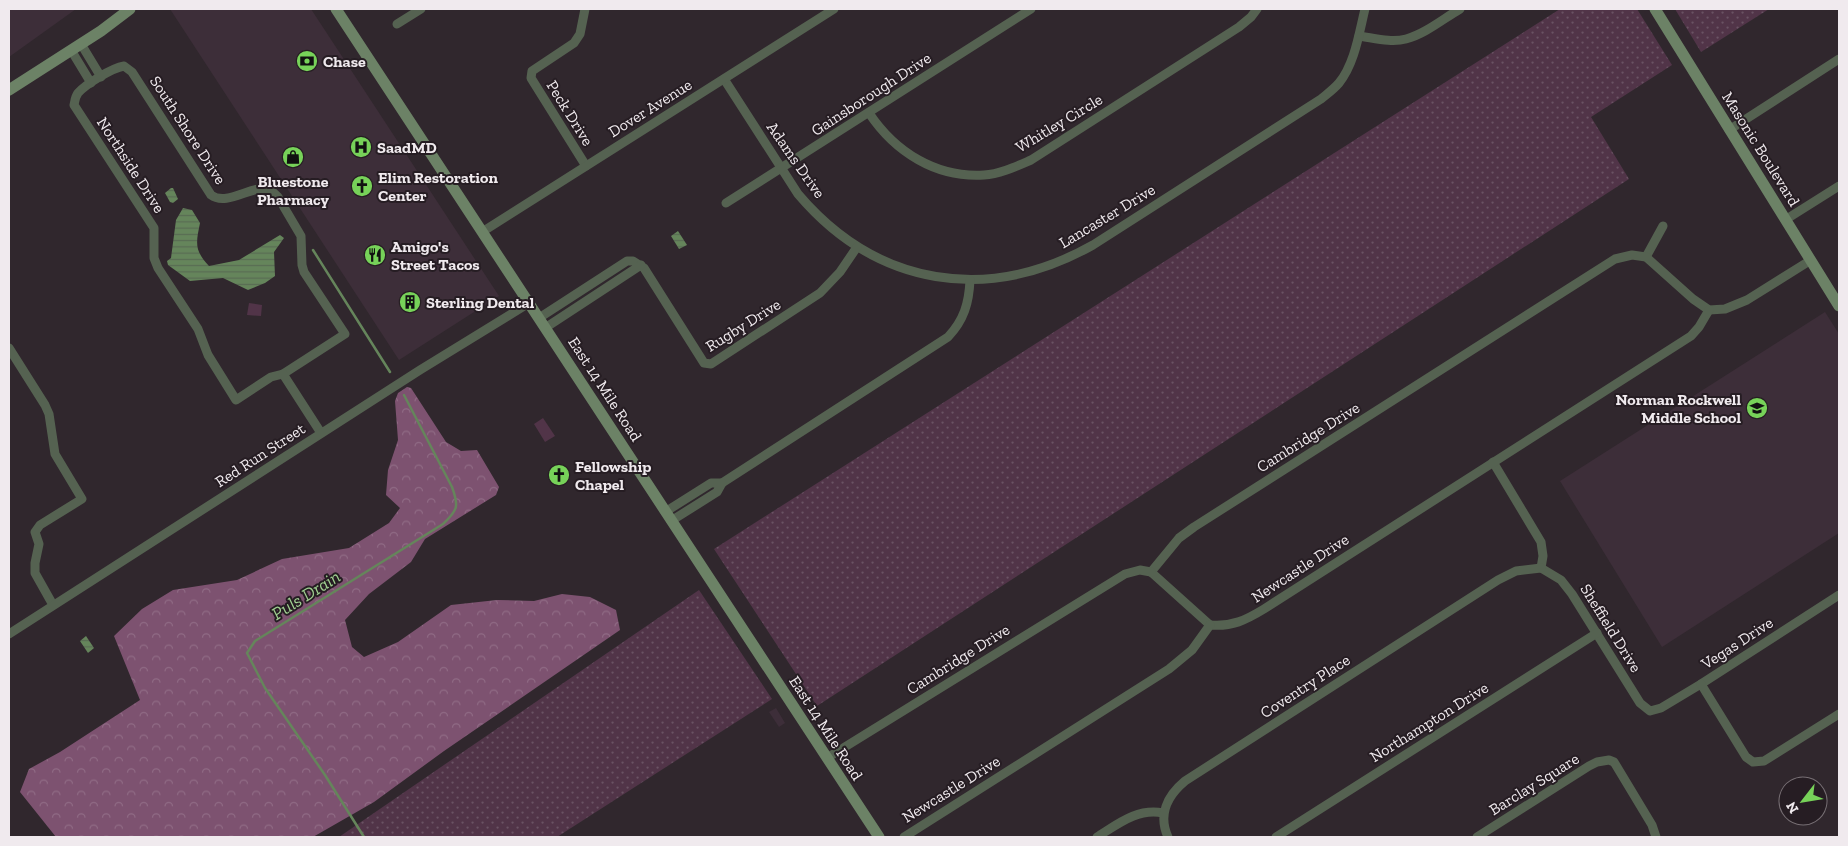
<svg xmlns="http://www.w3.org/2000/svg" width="1848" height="846" viewBox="0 0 1848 846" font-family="'Zilla Slab',serif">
	<defs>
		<pattern id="grass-dots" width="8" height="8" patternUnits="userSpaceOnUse" patternTransform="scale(1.25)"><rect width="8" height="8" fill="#513448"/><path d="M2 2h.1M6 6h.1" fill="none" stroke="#6a5263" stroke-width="1.8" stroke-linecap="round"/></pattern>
		<pattern id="forest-crowns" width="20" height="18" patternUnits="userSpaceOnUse" patternTransform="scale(1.25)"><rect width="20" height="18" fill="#7d5270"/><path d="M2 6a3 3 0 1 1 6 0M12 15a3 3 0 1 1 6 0" fill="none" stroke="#906b85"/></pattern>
		<pattern id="water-rules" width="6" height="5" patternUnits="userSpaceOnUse" patternTransform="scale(1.25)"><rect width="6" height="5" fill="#65855b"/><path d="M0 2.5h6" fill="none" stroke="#596c53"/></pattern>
	</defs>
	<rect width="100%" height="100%" fill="#30272d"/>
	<g fill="#3d2e39">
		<path d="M9,9H76L9,57Z"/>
		<path d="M170,9H311L499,296L399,360Z"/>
		<path d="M1825,312L1839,334V533L1662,647L1560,481Z"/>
		<path d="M776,708L785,723L779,727L769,712Z"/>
	</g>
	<g fill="url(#grass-dots)">
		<path d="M1560,9H1637L1672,65L1591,117L1629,179L817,706L714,549Z"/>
		<path d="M1675,9H1769L1701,52Z"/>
		<path d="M699,590L772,699L557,837H339Z"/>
	</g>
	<path fill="url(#forest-crowns)" d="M407,387L411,388L446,442L461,451L477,450L499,487L496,495L425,539L411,562L369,594L345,620L352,647L364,657L398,642L451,605L497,600L534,601L562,594L590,597L616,610L620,630L444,751L374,802L313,837H56L20,792L29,769L60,752L140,700L114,636L142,609L173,590L237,580L282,559L349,548L389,523L400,508L386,495L388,470L398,440L395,401L398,393Z"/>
	<g fill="#513448">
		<path d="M249,303L262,305L261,316L247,315Z"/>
		<path d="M543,418L555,436L545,442L534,424Z"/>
	</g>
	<g fill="url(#water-rules)">
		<path d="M171,188H173L178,199L173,203L170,202L165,193Z"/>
		<path d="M183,208L192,210L200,223C196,243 194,250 209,266L239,260L280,235L284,238L274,252L275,276L265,283L248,290L223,278L190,281L168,265L167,261L171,258L176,220Z"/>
		<path d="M678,231L687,245L679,249L671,236Z"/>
		<path d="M86,636L94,648L88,653L80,641Z"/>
	</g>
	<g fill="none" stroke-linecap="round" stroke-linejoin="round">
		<g stroke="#65855b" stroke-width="2.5">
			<path d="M313,250L390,372"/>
			<path d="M364,837L325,775L265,688L247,653L255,641L443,524C458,510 459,506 452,487L404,395"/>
		</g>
		<g stroke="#556251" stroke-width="9">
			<path d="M585,9L580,34L574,43L532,71L531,78L586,166"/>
			<path d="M397,24L421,9"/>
			<path d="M1359,36C1374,38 1391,43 1406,39C1425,34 1443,19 1460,9"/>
			<path d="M81,44L101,77"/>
			<path d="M71,50L91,83"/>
			<path d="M124,66L132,72L211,195C227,207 253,184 269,189C272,191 275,194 278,197L301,236L302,265L304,272L345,334L283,374L271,377L236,400L208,355L198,329L158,268L154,258V228L74,105C75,101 75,97 78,93C86,84 112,68 124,66Z"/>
			<path d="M724,79L798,194C877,287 988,304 1093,245L1321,99C1327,94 1334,89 1339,83C1355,63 1359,33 1365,9"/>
			<path d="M869,113C895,152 936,178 984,175C1000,174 1017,166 1031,160L1239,27L1251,17L1257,9"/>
			<path d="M1729,130L1839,59"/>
			<path d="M726,203L1031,9"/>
			<path d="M1785,220L1839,186"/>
			<path d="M482,232L834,9"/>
			<path d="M1646,257L1663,226"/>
			<path d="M539,318L627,261H633L644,268L704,363L711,364L820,293L840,272L857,247"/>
			<path d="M545,328L641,265"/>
			<path d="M9,348L45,405L49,414L55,454L82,499L40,525L35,532L39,544L35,563V573L53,605"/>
			<path d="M283,374L321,433"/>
			<path d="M1493,462L1541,542L1543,556L1541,568L1561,580L1572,594L1640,703L1650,711L1661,708L1701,684L1839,595"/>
			<path d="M722,483L948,337C964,320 969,303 970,280"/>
			<path d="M665,512L711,483H722L717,492L671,521"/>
			<path d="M1151,572L1179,538L1194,527L1615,259L1632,255L1646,257L1693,299L1709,310L1725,309L1747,300L1811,260"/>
			<path d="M1151,572L1210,625"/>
			<path d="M1210,625C1232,627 1246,620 1264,609L1691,336L1699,327L1709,310"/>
			<path d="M9,634L420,370L529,303"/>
			<path d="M1701,684L1746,757L1753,762L1764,761L1839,714"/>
			<path d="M827,758L1125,574L1140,570L1151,572"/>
			<path d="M904,837L1169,669L1192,650L1210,625"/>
			<path d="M1097,837C1118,824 1137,808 1163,813"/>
			<path d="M1168,837C1158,815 1167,796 1185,781L1498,580L1516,571L1541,568"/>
			<path d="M1276,837L1597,633"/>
			<path d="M1477,837L1589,766L1597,762L1609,760L1614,762L1652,825L1656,837"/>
		</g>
		<g stroke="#6c8266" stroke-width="11">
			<path d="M336,9L879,837"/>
			<path d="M1655,9L1839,306"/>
			<path d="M9,90L101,31L130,9"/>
		</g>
	</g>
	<defs>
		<g id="bank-disc" transform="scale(1.125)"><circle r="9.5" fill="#77d259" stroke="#261d23"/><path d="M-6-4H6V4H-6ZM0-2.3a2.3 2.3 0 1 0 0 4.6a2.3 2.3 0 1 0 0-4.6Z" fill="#111"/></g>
		<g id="hospital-disc" transform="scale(1.125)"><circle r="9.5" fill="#77d259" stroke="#261d23"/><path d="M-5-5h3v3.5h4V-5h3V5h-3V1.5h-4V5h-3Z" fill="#111"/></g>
		<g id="shop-disc" transform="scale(1.125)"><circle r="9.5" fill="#77d259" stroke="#261d23"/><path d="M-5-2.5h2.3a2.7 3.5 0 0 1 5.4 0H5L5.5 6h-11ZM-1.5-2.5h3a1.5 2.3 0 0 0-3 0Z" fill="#111"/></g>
		<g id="church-disc" transform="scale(1.125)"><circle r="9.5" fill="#77d259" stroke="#261d23"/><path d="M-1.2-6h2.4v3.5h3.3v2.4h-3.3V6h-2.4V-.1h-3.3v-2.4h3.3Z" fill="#111"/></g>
		<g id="restaurant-disc" transform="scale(1.125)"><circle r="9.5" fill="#77d259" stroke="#261d23"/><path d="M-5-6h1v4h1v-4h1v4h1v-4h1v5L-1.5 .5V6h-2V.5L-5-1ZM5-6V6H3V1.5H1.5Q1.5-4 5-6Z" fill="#111"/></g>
		<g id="building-disc" transform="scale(1.125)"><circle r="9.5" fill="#77d259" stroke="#261d23"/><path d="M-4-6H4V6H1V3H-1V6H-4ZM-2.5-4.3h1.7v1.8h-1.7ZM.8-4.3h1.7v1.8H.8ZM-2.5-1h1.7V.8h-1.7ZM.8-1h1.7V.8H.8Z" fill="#111"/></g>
		<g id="school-disc" transform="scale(1.125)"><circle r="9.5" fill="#77d259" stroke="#261d23"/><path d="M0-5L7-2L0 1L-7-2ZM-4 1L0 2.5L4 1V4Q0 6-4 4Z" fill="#111"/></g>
	</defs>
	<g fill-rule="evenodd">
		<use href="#bank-disc" x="307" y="61"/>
		<use href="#hospital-disc" x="361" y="147"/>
		<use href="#shop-disc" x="293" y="157"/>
		<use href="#church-disc" x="362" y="186"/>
		<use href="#restaurant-disc" x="375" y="255"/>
		<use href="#building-disc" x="410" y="302"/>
		<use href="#school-disc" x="1757" y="408"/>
		<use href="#church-disc" x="559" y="475"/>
	</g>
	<g text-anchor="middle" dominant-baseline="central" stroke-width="4" stroke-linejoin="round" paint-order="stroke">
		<g font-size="16" font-weight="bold" fill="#f0eaee" stroke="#261d23" text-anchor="start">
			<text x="323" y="61">Chase</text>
			<text x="377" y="147">SaadMD</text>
			<text x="378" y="177">Elim Restoration<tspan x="378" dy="18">Center</tspan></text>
			<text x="293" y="181" text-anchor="middle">Bluestone<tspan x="293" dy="18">Pharmacy</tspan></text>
			<text x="391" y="246">Amigo's<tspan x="391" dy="18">Street Tacos</tspan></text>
			<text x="426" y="302">Sterling Dental</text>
			<text x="1741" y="399" text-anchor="end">Norman Rockwell<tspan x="1741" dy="18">Middle School</tspan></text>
			<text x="575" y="466">Fellowship<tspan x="575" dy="18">Chapel</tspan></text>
		</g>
		<g font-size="16" fill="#f0eaee" stroke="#261d23">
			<text transform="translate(871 94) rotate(-33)">Gainsborough Drive</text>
			<text transform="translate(650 108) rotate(-32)">Dover Avenue</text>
			<text transform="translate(570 113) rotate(58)">Peck Drive</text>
			<text transform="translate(1059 123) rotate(-31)">Whitley Circle</text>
			<text transform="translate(188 130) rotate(57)">South Shore Drive</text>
			<text transform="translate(1761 149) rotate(58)">Masonic Boulevard</text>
			<text transform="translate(796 160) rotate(55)">Adams Drive</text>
			<text transform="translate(131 165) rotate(57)">Northside Drive</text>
			<text transform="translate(1107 216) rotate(-31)">Lancaster Drive</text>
			<text transform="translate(743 325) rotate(-32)">Rugby Drive</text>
			<text transform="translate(605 389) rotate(57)">East 14 Mile Road</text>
			<text transform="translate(1308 437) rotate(-32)">Cambridge Drive</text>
			<text transform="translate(260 455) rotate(-33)">Red Run Street</text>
			<text transform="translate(1300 568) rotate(-33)">Newcastle Drive</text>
			<text transform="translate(1611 628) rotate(58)">Sheffield Drive</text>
			<text transform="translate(1737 643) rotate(-33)">Vegas Drive</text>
			<text transform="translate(958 659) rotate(-32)">Cambridge Drive</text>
			<text transform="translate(1305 686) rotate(-33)">Coventry Place</text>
			<text transform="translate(1429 722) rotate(-32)">Northampton Drive</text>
			<text transform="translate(826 728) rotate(57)">East 14 Mile Road</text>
			<text transform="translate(1534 784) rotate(-32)">Barclay Square</text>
			<text transform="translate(951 789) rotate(-32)">Newcastle Drive</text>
		</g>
		<g font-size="18" font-style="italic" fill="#a0d191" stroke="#261d23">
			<text transform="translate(306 595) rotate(-32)">Puls Drain</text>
		</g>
	</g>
	<rect width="1848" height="846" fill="none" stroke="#f0eaee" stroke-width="20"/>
	<g transform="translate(1803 801) rotate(239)"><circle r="24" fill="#261d23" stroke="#776f74"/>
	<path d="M0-4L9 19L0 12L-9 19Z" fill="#77d259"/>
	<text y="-8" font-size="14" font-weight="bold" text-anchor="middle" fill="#f0eaee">N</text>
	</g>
</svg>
